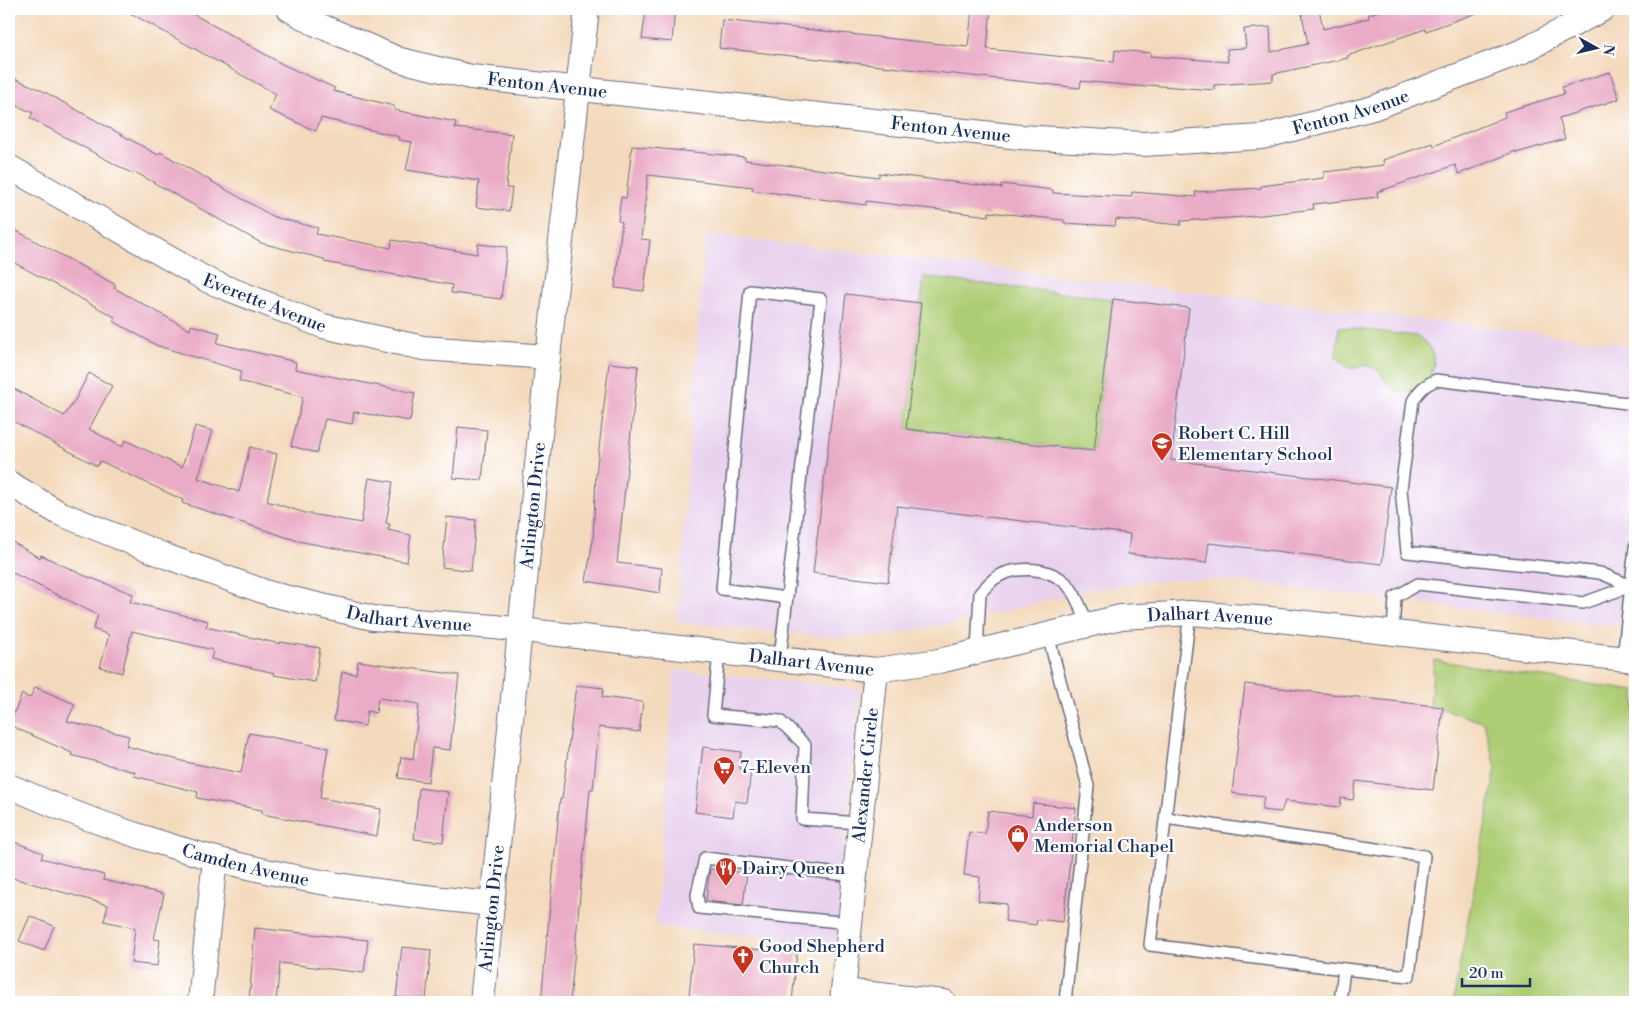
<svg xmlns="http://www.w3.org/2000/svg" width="1644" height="1011" viewBox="0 0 1644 1011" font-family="'Libre Bodoni',serif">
	<rect width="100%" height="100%" fill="#fff"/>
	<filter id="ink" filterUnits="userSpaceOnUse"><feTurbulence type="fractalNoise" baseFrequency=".02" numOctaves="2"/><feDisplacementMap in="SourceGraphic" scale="10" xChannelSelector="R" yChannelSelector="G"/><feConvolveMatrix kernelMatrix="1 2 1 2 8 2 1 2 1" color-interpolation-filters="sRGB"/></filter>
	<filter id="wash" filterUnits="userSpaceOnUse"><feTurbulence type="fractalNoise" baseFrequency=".0096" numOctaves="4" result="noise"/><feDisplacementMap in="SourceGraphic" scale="20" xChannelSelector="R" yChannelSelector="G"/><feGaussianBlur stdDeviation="1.12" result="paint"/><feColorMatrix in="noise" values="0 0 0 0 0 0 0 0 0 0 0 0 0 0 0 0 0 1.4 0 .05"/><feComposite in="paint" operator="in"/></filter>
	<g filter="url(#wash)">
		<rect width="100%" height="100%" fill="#f4dabd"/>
		<g fill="#e8d2ee">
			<path d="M705,234L1635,345V629L1236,581L1186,579L1136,583L1085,591L963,621L894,634L840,638L677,622Z"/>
			<path d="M674,670L860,689L835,945L656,926Z"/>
		</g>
		<g fill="#adcc73" stroke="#647e68">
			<path d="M924,277L1113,299L1094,451L906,429Z"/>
			<path d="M1339,327L1417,336C1450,355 1429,396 1400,391C1385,389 1385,371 1372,367C1355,361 1355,380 1336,356Z"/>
			<path d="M1434,660L1635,691V1002H1453L1496,768L1484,723L1430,704Z"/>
		</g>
		<g id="blocks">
			<g fill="#eaabc6">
				<path d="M123,9H184L284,65L335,88L333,91L394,106V110L456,122L455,128L512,134L506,188H512L509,211L476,207L479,181L406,170L412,142L399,140L400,137L321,118L316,131L269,110L276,94Z"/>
				<path d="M646,9H675L672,42L642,39Z"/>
				<path d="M972,9H991L987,49L1114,62L1115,50L1151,53L1150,56L1228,62L1227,49L1246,48L1244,29L1270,27L1271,52L1308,44L1301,9H1319L1323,29L1369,18L1368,15L1384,9H1482V11L1426,31L1425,29L1347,56L1348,58L1273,74V81L1214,85V90L1148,85L1147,87L1081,81L1080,88L719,48L722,20L968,47Z"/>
				<path d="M1610,72L1619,99L1559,118L1565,139L1516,153V151L1459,174L1455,165L1377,192L1378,197L1313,204L1314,209L1245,217L1181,221V225L1116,219L1115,226L1064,223V220L989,212V216L866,201V205L752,190L753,187L648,175L641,239L650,240L644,291L615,288L622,222L618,221L621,197L626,198L632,146L745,157V160L879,177V173L1002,188V184L1053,190V193L1131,197L1132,192L1196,197L1195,192L1261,188V186L1324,178V172L1384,165L1383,160L1433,143L1434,146L1505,117L1504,112L1564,94L1562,87Z"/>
				<path d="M9,76L41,90L158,155L160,152L274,217L318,228L316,234L391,248L392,240L477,254L478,244L507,247L501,299L451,293L452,285L324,262V259L261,243L135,172L133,174L30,118L33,113L9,102Z"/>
				<path d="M15,230L116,285L114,288L190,330L191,325L220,333L217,343L296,362L295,369L415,393L410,421L354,412L352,424L325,419L317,453L291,446L303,397L239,381L241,371L158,346L113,321L115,317L9,260V241Z"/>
				<path d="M846,294L921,303L906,429L1094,451L1113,299L1189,308L1171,460L1391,487L1382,564L1209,543L1206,563L1128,554L1130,534L897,506L888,582L813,573Z"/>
				<path d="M609,363L638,366L617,563L662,568L660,593L586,581L593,539L596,474Z"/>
				<path d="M89,373L112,386L89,429L122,447L125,440L182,467L195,426L213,431L198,478L239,492L250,447L277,454L267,501L305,513L361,523L369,478L393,482L386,523L390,524L388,530L411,535L407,562L298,541L182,503L183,500L100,461L97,466L9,419V386L64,416L74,402Z"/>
				<path d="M458,427L487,430L482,480L453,478Z"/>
				<path d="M447,517L476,520L471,571L442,567Z"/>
				<path d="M9,540L40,558L41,555L83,575L133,594L130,602L208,621L206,627L280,644V642L320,648L315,682L274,675L275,673L211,659L213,650L132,631L122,673L100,667L109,635L93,629L98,615L9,571Z"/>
				<path d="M358,661L459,675L450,750L432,748L428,782L398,778L401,757L413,759L419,704L378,698L376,713L367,711L365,726L334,720L342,672L356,674Z"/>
				<path d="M1245,684L1443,707L1433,790L1356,781L1353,800L1341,798L1340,807L1285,801L1281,812L1262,810L1264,797L1232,793Z"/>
				<path d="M576,685L604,688L602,697L643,702L639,732L599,727L593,789H590L570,1002H541L560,799H562Z"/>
				<path d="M35,687L75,704L67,721L129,736L126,746L190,763L241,773L249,733L328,748L320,798L381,809L377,836L262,814V810L197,798L198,792L134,776L135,772L71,755L72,753L9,725L22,694L30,698Z"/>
				<path d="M703,747L741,752L739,769L751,770L747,803L735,801L733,817L695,812Z"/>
				<path d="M419,788L448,792L443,842L414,839Z"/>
				<path d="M1033,803L1076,808L1063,922L1037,919L1036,925L1005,921L1007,904L978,901L980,877L964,875L969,832L985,834L988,811L1032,816Z"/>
				<path d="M9,840L43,853L41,858L104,875L103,880L164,894L154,939L160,940L157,966L131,963L135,928L104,921L108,905L9,877Z"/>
				<path d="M710,869L747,873L743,905L706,901Z"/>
				<path d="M30,916L54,926L44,951L19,941Z"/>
				<path d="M255,928L368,940L364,973L280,963L276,1002H249Z"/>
				<path d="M694,944L797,953L792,1002H750L689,997Z"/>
				<path d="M402,947L431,950L426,1000L396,997Z"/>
			</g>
		</g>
	</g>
	<g filter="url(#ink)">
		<use href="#blocks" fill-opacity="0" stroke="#676b7f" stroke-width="1"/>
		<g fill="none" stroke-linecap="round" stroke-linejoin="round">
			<g stroke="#676b7f" stroke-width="14">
				<g id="lane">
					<path d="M1631,586L1600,573L1407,552L1401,489L1413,401C1419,390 1425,385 1436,380L1635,404"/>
					<path d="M1190,613L1150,945L1344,969"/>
					<path d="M1393,633L1395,597L1418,584L1583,603L1631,586"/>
					<path d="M1048,635L1088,786L1065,1002"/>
					<path d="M977,651L980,593C984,589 989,583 994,579C1014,565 1048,566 1067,584C1076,593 1082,613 1089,625"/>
					<path d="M719,652L713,715L780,721L805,745L802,819L860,823"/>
					<path d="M780,658L821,299L750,291L722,589L786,598"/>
					<path d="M1623,659L1635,547"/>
					<path d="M1166,818L1424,856L1409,976L1344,969L1340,1002"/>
					<path d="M850,923L699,908L697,895L705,858L855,876"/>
				</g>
			</g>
			<g stroke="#676b7f" stroke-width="26">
				<g id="street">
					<path id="s1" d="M289,9L314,23L400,60L471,77L1020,137L1143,144L1262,137L1373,108L1523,51L1603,9"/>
					<path id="s2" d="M9,167L209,281L323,326L423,348L548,357"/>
					<path id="s3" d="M9,483L59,513L168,557L271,594L373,618L495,627L876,670L939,661L1121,617L1190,613L1270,619L1635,660"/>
					<path id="s4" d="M9,786C112,832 233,869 345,886C394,894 443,899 492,904"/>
					<path d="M843,991L944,1002"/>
					<path d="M200,1002L215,859"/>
					<path id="s5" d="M482,1002L548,357L587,9"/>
					<path id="s6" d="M842,1002L876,670"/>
				</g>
			</g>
			<use href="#lane" stroke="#fff" stroke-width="11"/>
			<use href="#street" stroke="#fff" stroke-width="24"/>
		</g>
	</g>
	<defs>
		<g id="school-pin" transform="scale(1.125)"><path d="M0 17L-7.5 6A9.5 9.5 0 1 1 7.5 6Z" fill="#c8321e" stroke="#fff"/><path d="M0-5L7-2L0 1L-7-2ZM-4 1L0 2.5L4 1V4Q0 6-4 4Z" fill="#fff"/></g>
		<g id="supermarket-pin" transform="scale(1.125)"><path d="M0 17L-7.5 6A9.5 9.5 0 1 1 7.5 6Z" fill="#c8321e" stroke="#fff"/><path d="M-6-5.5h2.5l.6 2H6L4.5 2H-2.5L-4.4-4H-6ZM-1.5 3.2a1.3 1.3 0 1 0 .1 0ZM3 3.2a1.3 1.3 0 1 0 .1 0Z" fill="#fff"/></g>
		<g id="shop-pin" transform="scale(1.125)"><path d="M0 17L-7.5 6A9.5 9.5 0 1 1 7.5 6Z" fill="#c8321e" stroke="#fff"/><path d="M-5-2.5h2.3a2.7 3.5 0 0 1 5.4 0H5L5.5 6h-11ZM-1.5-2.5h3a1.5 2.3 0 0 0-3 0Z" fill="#fff"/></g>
		<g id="restaurant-pin" transform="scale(1.125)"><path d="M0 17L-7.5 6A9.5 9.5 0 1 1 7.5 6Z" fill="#c8321e" stroke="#fff"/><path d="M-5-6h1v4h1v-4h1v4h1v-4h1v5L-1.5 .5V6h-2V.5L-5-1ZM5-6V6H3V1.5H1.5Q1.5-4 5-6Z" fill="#fff"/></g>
		<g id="church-pin" transform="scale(1.125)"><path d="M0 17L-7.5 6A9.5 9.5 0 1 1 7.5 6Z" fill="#c8321e" stroke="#fff"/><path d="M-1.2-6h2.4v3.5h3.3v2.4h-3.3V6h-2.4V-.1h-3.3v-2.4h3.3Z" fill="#fff"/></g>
	</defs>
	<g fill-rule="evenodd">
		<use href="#school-pin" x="1162" y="443"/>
		<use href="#supermarket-pin" x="724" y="767"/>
		<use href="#shop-pin" x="1018" y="835"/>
		<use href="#restaurant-pin" x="726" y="868"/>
		<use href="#church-pin" x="743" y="956"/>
	</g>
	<g text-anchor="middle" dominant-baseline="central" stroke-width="4.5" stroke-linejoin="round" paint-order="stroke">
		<g font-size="18" fill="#1b2f5e" stroke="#fff">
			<text stroke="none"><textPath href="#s1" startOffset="272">Fenton Avenue</textPath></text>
			<text stroke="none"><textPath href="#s1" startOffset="1082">Fenton Avenue</textPath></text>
			<text stroke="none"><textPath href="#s1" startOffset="678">Fenton Avenue</textPath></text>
			<text stroke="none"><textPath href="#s2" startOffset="290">Everette Avenue</textPath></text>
			<text stroke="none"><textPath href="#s5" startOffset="499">Arlington Drive</textPath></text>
			<text stroke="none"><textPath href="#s3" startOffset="426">Dalhart Avenue</textPath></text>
			<text stroke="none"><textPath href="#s3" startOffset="1236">Dalhart Avenue</textPath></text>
			<text stroke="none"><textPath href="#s3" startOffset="831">Dalhart Avenue</textPath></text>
			<text stroke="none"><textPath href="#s6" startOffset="228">Alexander Circle</textPath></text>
			<text stroke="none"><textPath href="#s4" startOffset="250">Camden Avenue</textPath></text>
			<text stroke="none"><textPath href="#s5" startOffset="94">Arlington Drive</textPath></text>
		</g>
		<g font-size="18" fill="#1b2f5e" stroke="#fff" text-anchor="start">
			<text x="1178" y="433">Robert C. Hill<tspan x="1178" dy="21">Elementary School</tspan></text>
			<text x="740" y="767">7-Eleven</text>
			<text x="1034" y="825">Anderson<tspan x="1034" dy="21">Memorial Chapel</tspan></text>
			<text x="742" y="868">Dairy Queen</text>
			<text x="759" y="946">Good Shepherd<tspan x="759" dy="21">Church</tspan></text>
		</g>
	</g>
	<rect width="1644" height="1011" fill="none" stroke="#fff" stroke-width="30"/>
	<g transform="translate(1596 48) rotate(98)" stroke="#ffffff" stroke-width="4" paint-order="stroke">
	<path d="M0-4L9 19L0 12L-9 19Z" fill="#1b2f5e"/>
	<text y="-8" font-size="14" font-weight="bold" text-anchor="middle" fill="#1b2f5e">N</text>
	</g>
	<path d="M1462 978v8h68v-8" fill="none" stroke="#1b2f5e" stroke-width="2.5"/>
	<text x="1469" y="978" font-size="15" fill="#1b2f5e" stroke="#ffffff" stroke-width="4" paint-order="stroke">20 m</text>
</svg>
